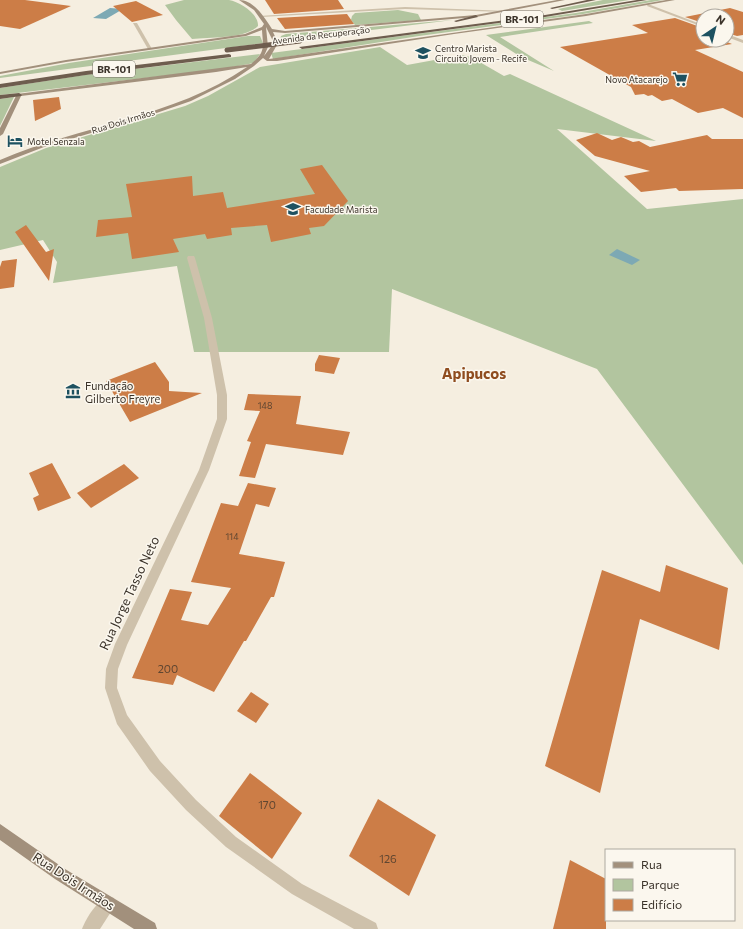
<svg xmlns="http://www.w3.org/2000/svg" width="743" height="929" viewBox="0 0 743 929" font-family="Commissioner,sans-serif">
	<rect width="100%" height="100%" fill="#f5eee0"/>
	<g fill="#b2c59f">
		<path d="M184,0C196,0 218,0 229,0C240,2 259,14 258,26C245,39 210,37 192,39L176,20L165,5Z"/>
		<path d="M603,0H629L562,11L558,9Z"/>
		<path d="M651,0H663L583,14L419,36L273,59L271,53L576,13Z"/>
		<path d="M398,10L418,14L421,20L355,25L351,20L352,16L355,13Z"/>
		<path d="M453,20L282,41L280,40L281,36L286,34Z"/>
		<path d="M589,21L593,23L500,37L554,71L521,57L486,35Z"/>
		<path d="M248,36H260L263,43L0,78V76L69,63Z"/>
		<path d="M380,47L407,65L462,55L471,57L504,76L510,74L656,141L557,129L647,209L743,199V565L597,369L392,289L389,352H194L177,266L53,283L57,262L43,240L0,250V167L46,148L185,106L208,96L260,67Z"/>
		<path d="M260,54L254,63L222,69L0,95V88L85,75Z"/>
		<path d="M14,97L0,126V99Z"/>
	</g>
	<g fill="#7da9b4">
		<path d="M110,8L123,9L106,19L93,18Z"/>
		<path d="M617,249L640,260L632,265L609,255Z"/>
	</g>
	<g fill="#cc7d47">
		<path d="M0,0H25L71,6L20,29L0,26Z"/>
		<path d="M265,0H338L344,9L274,14Z"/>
		<path d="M136,1L163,15L132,22L113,6Z"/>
		<path d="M730,8L743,12V35L737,36L727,33V16H703V23L685,17Z"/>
		<path d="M347,14L354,24L285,29L277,18Z"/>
		<path d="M675,18L703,28V40H722L732,44L695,50L743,72V118L723,108L698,113L672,99L662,101L652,95L648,96L644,94L635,95L631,87L560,47L648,33L632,25Z"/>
		<path d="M59,97L61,109L35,121L33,100Z"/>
		<path d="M597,133L612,140L621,137L633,142L639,141L650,147L707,135L712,139H743V189L679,191L676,188L641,192L624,176L650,171L595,156L576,140Z"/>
		<path d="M322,165L348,201L324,226L309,228L311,234L271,242L267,225L231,228L232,235L207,239L205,234L173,239L179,252L132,259L128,233L96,237L98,220L132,217L126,184L192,176L193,196L223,192L227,208L315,194L300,169Z"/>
		<path d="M26,225L46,252L54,249L49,281L15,232Z"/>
		<path d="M17,259L14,287L0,289V267L2,261Z"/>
		<path d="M319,355L340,358L334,374L315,371V364Z"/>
		<path d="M155,362L169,382V391L202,393L130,422L106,381Z"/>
		<path d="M248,394L301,396L296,424L350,432L343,455L266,444L255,478L239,476L251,442L247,441L260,411L244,410Z"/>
		<path d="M52,463L71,498L38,511L33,498L39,495L29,473Z"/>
		<path d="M124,464L139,478L91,508L77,493Z"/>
		<path d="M248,483L276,488L269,507L256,504L239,554L285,562L274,597H271L246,641H244L214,692L177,675L173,685L132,678L170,589L192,592L181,620L208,625L231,588L191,582L221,503L238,506Z"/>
		<path d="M666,565L728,588L719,650L640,619L600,793L545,766L602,570L660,592Z"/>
		<path d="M251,692L269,704L256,723L237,711Z"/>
		<path d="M250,773L302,813L272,859L219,816Z"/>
		<path d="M378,799L436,835L409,896L349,856Z"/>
		<path d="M570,860L606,879V929H553Z"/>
	</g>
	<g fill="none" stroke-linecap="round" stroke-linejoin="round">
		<g fill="#cec1ab" fill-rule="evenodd">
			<path d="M648,4L703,25V27L647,6Z"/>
			<path d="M405,7L508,11L506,12L405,9L261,17L259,16Z"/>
			<path d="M133,23H137L152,49H148Z"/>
			<path d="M727,34L743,40V43L727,37Z"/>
			<path d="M188,256H194L195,258L212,318L227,395V419L209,470L127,645L118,669L117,688L127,715L160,761L196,800L236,837L302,884L376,923L378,929H354L292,894L226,847L186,810L150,771L117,724L105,688L106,669L115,644L199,470L217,419V395L204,318L187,258Z"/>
			<path d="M108,896L114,898L116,904L100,929H82C86,918 97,901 108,896Z"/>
		</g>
		<g fill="#a2907c" fill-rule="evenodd">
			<path d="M239,0C254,0 264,17 272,29L285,31L476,15L557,0H565L476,17L285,33L273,32L278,43L269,59L586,14L666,0H675L586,16L454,34L277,61H267L263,58L254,66L235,79L191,101L145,117L44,147L0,164V160C81,125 173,118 247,67L216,72L21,96L3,134L0,136V128L17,94L251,64C266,52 263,47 262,30L246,36L66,62L0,74V72L66,60L245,34L262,27L264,24L254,10ZM266,27L274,43L264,56L268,47Z"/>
			<path d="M0,824L65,869L155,923L157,929H134L55,879L0,840Z"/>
		</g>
		<g fill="#6e5d4e" fill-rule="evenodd">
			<path d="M587,0H596L552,9L550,8Z"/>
			<path d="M637,0H647L545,17L302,49L299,47L545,15Z"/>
			<path d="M476,15L478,17L456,22L454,21Z"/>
			<path d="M229,54L231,55V57L86,75L0,88V84L86,71Z"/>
			<path d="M19,93L22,95L21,96L0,99V95Z"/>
		</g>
		<path stroke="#6e5d4e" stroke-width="5" d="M227,50L300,41"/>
	</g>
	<defs>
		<g id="university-bare" transform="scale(1.2)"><path d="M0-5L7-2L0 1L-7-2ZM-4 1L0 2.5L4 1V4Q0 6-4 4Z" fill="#1d5160" stroke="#fbf7ee" stroke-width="2.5" paint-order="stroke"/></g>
		<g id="supermarket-bare" transform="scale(1.2)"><path d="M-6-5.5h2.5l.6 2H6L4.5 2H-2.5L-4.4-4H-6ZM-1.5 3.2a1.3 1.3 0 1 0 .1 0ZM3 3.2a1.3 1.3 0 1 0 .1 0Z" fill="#1d5160" stroke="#fbf7ee" stroke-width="2.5" paint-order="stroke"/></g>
		<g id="hotel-bare" transform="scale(1.2)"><path d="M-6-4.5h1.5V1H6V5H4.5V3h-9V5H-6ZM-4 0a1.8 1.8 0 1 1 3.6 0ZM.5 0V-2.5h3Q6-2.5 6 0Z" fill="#1d5160" stroke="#fbf7ee" stroke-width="2.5" paint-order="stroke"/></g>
		<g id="museum-bare" transform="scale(1.2)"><path d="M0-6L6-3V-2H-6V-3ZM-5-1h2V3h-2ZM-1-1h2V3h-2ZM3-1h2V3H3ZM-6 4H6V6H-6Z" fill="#1d5160" stroke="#fbf7ee" stroke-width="2.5" paint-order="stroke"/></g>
	</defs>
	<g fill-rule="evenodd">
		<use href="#university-bare" x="423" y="53"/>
		<use href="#supermarket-bare" x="680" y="79"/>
		<use href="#hotel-bare" x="15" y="141"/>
		<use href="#university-bare" x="293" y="209"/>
		<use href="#museum-bare" x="73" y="391"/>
	</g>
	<g text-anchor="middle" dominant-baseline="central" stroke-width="3" stroke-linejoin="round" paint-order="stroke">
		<g font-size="9" fill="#3b332a" stroke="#fbf7ee">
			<text transform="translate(321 35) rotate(-7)">Avenida da Recuperação</text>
			<text transform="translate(123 121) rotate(-17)">Rua Dois Irmãos</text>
		</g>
		<g font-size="9" fill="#3b332a" stroke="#fbf7ee" text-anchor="start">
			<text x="435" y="48">Centro Marista<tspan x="435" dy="10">Circuito Jovem - Recife</tspan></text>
			<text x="668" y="79" text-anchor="end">Novo Atacarejo</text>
			<text x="27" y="141">Motel Senzala</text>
			<text x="305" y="209">Facudade Marista</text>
		</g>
		<g font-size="9" fill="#5f4631">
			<text x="265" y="405">148</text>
			<text x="232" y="536">114</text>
		</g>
		<g fill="#fbf7ee" stroke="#756e65" stroke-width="1">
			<rect x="501" y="11" width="42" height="16" rx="3"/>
			<rect x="93" y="61" width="42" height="16" rx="3"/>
		</g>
		<g font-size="10" font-weight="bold" fill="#3b332a">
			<text x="522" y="19">BR-101</text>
			<text x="114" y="69">BR-101</text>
		</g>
		<g font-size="11" fill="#3b332a" stroke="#fbf7ee" text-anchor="start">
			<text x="85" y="385">Fundação<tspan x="85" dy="13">Gilberto Freyre</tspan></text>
		</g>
		<g font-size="11" fill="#5f4631">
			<text x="168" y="668">200</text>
			<text x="267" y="804">170</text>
			<text x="388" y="858">126</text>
		</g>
		<g font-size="13" fill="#3b332a" stroke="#fbf7ee">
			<text transform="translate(129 593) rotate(-65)">Rua Jorge Tasso Neto</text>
			<text transform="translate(74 881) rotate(33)">Rua Dois Irmãos</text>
		</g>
		<g font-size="15" font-weight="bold" fill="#8f4c1f" stroke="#fbf7ee">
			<text x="474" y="373">Apipucos</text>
		</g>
	</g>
	<rect x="605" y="849" width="130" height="72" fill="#fbf7ee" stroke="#aea9a0"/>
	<rect x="613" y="862" width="20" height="6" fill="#a2907c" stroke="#aea9a0"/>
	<text x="641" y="869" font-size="12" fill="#3b332a">Rua</text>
	<rect x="613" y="879" width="20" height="12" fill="#b2c59f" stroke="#aea9a0"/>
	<text x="641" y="889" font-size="12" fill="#3b332a">Parque</text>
	<rect x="613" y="899" width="20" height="12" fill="#cc7d47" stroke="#aea9a0"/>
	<text x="641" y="909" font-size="12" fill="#3b332a">Edifício</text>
	<g transform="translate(715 28) rotate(35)"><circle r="19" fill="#fbf7ee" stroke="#aea9a0"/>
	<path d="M0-3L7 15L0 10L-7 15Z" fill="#1d5160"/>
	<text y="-6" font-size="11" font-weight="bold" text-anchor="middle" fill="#3b332a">N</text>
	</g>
</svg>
